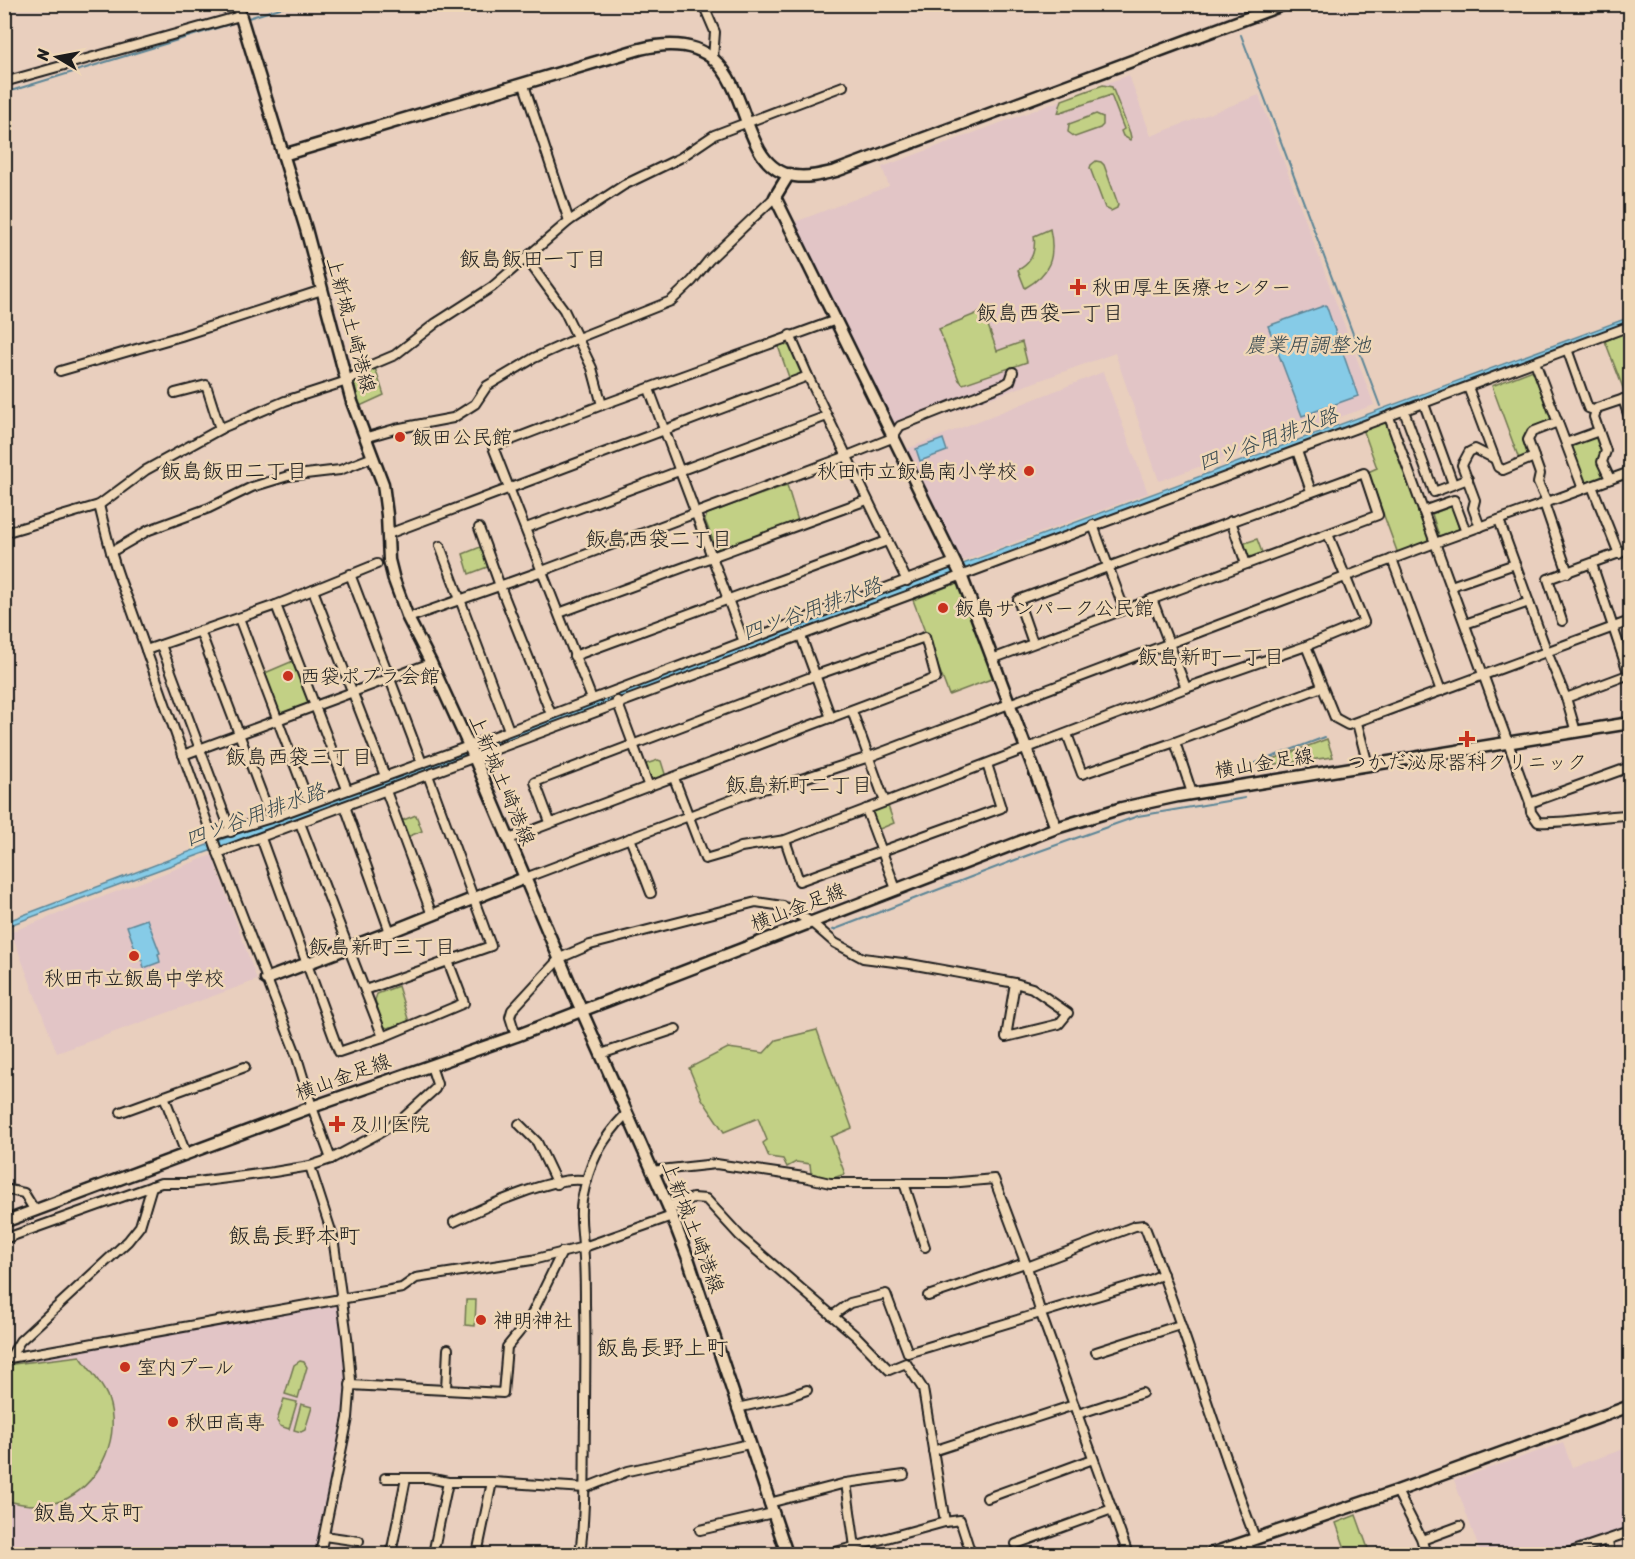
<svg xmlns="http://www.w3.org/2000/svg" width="1635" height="1559" viewBox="0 0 1635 1559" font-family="Sriracha,'Klee One',sans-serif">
	<rect width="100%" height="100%" fill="#e9cfbe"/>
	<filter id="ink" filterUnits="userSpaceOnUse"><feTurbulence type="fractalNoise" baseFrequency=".0167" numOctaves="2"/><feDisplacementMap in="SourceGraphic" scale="12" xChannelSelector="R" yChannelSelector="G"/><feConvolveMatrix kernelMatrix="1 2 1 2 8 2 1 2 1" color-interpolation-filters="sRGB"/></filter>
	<g filter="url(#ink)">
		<g fill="#e2c5c6">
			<path d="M1129,75L1151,136L1259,95L1374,405L1159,481L1115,353L908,428L897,437L795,222L889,186L882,167Z"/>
			<path d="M1103,372L1148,493L960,562L907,449Z"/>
			<path d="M212,855L257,980L57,1053L11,932Z"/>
			<path d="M340,1302L347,1383L335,1461L317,1554H5V1362L113,1345Z"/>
			<path d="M1563,1443L1572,1467L1630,1447V1528L1554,1554H1481L1454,1480Z"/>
		</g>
		<g fill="#c2d085" stroke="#6f7650" stroke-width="1.5">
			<path d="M1103,85L1112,87L1130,133L1131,138L1130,140L1123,136L1121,131L1124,129L1111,95L1058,113L1062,100Z"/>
			<path d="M1096,114L1103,117V125L1100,128L1075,137L1068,132L1069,124Z"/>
			<path d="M1096,161L1101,162L1104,165L1118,204L1117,208L1111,211L1105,208L1090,168L1091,165Z"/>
			<path d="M1050,229C1056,257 1050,274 1025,288L1018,270C1032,263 1036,251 1034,236Z"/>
			<path d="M983,311L997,351L1022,342L1027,362L963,384L959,380L939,329Z"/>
			<path d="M1630,331V391L1625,393L1605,341Z"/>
			<path d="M784,344L792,347L801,370L800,376L790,380L778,346Z"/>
			<path d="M375,368L384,395L360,406L352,382Z"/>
			<path d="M1533,370L1551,420L1529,428L1525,441L1529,455L1519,459L1492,386Z"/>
			<path d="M1386,421L1430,542L1398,554L1368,472L1377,468L1363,429Z"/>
			<path d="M1596,436L1602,451L1605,477L1585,485L1570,446Z"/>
			<path d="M787,485L798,521L722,549L716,548L705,520L707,514Z"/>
			<path d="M1452,506L1459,529L1439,536L1432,514Z"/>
			<path d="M1257,539L1263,555L1251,559L1247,557L1242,544Z"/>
			<path d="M483,546L490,566L469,574L463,554Z"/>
			<path d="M960,584L994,678L949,695L913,600L951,585Z"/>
			<path d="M293,661L309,700L308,705L283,713L279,712L265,673Z"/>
			<path d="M1327,739L1333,757L1269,765L1268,761Z"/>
			<path d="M658,760L661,761L666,777L652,782L649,781L643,765Z"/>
			<path d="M888,806L894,823L877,830L871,815L873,811Z"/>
			<path d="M416,815L422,831L407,837L401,821Z"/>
			<path d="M398,986L409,1022L387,1028L383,1026L375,1000L377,994Z"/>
			<path d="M817,1030L852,1128L831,1137L845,1174L830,1179L811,1173L810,1164L796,1162L787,1167L783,1159L769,1157L763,1143L767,1140L758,1118L724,1132L702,1099L689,1068L728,1048L764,1053L776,1040Z"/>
			<path d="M466,1300H476L475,1326L465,1325Z"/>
			<path d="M80,1356C88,1368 104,1386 108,1398C121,1436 102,1479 68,1498C49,1508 24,1506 5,1500V1365Z"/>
			<path d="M300,1361L304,1362L307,1367L298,1398L285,1394L294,1365Z"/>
			<path d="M284,1399L297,1402L289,1429L280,1426L277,1421Z"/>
			<path d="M301,1404L312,1407L305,1430L301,1432L294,1430Z"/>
			<path d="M1356,1515L1370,1554H1347L1336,1523Z"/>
		</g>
		<g fill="#86cbe7" stroke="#5c8596" stroke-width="1.5">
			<path d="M1326,305L1358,396L1302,416L1268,326Z"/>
			<path d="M1630,317V323L5,927V922L307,807Z"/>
			<path d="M943,439L947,451L920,461L916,449Z"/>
			<path d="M147,919L160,953L158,954L160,962L144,968L142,960H139L127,926Z"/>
		</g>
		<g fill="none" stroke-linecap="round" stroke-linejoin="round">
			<g stroke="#5c8596" stroke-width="2">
				<path d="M245,19L293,4"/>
				<path d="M1241,35L1380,406"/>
				<path d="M4,93L240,21"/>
				<path d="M1245,767L1325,737"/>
				<path d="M833,930L1023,857L1138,816L1245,798"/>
			</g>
			<g stroke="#1c1c1c" stroke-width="12">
				<g id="street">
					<path d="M703,4L715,32L713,58"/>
					<path d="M4,82L240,16"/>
					<path d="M524,85L569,221"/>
					<path d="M526,258L564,310L592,368L602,405"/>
					<path d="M790,335L808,376L907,581"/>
					<path d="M1567,349L1588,408L1596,411"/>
					<path d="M1535,362L1583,489"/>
					<path d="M60,371L181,336L322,290"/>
					<path d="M1468,387L1498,467L1503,470L1534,457"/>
					<path d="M649,389L744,642"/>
					<path d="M175,393L206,385L220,429"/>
					<path d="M1623,399L1630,420"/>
					<path d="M1424,404L1453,484"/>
					<path d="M1404,411L1434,492L1468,479"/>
					<path d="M1389,417L1530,803L1630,767"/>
					<path d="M367,437L395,429L453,418L475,404L487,386L534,358L578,338L671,301L692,281L709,260L775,197"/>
					<path d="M1566,443L1599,431"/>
					<path d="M1297,451L1311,491"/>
					<path d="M1610,479L1602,462L1606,451L1594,417L1597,408L1630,397"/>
					<path d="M1592,486L1619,554"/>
					<path d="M1547,502L1538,483L1540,474L1528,440L1532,432L1558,422"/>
					<path d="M1544,503L1568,573"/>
					<path d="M99,505C107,538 115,571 129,602L218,853L296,1054L312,1107L331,1159"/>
					<path d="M1423,511L1454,500L1466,532"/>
					<path d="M1499,520L1547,652L1566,698"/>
					<path d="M1231,521L1246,564"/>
					<path d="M1093,525L1124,609"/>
					<path d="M1480,527L1473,508L1475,500L1462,465L1469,452L1475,449L1495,459"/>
					<path d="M479,528L500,586L551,714"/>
					<path d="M526,528L827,416"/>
					<path d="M4,533L99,505L146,470L224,427L285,401L347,381L369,366L395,355L436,323L492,287L569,221L624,185L680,158L714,135L843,86"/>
					<path d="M388,534L808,376"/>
					<path d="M440,546L509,730"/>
					<path d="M111,552L149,530L209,508L252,487L288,476L340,470L373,457"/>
					<path d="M1392,559L1441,691"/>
					<path d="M1592,564L1630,678"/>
					<path d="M350,574L422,763"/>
					<path d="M1451,586L1515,564"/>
					<path d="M313,590L385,776"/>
					<path d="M1152,599L1186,688"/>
					<path d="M276,605L347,789"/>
					<path d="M559,613L867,500"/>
					<path d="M239,618L309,803"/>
					<path d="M408,618L542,571L847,456L892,438L900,426L1003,385L1010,381L1013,372"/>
					<path d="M1562,621L1548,579L1630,549"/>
					<path d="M1465,624L1529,602"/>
					<path d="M200,631L271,818"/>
					<path d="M801,636L831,718"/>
					<path d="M161,645L231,832"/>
					<path d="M1306,646L1335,718L1348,725L1630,621"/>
					<path d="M146,650L276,605L377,564"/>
					<path d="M574,656L887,541"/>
					<path d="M992,659L1378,515L1364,473L1018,600L1033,643"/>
					<path d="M592,699L493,447L602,405L836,320"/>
					<path d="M617,701L649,787"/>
					<path d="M852,711L885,802"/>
					<path d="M1357,723L1368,765"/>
					<path d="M1576,732L1566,698L1630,674"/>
					<path d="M1067,734L1082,774L1175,742L1322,687"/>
					<path d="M1175,742L1192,793"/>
					<path d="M183,755L431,663"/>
					<path d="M674,778L705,859L729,852L741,847L785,840L1186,688L1306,646L1364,622L1328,534"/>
					<path d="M386,791L432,915"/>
					<path d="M1530,803L1531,812L1538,822C1569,824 1599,815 1630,815"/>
					<path d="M345,806L390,932"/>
					<path d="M866,809L896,889"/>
					<path d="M300,823L383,1037"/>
					<path d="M212,836L271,818L469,746L954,562"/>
					<path d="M261,838L339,1052L383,1037L464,1003L448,961"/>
					<path d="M630,838L651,893"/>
					<path d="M509,839L936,678L925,637L816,675L535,782L550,822"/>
					<path d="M785,840L799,881L1001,808L987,764"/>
					<path d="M218,853L1630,326"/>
					<path d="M525,878L755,791L795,781L869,757L1435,543L1630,472"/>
					<path d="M365,990L491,946L428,775"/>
					<path d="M516,1036L510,1017L512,1010L560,958L590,945L756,902L783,906L811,922L835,943L863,958L910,964L1015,983L1032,988L1068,1013L1059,1024L1006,1037L1015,983"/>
					<path d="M601,1054L676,1029"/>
					<path d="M164,1096L186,1154"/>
					<path d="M121,1112L245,1067"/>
					<path d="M519,1124L537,1142L557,1184"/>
					<path d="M310,1166L333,1237L347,1337L351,1380L348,1418L320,1554"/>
					<path d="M651,1171L716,1164L804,1177L830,1183H949L994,1179L1027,1267L1041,1314L1128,1554"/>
					<path d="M904,1183L925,1247"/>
					<path d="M4,1189L24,1193L35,1211"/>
					<path d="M668,1206L693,1198L706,1199L740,1236L857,1337L889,1370L906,1363L923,1389L945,1522"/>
					<path d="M454,1222C482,1208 558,1173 587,1181"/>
					<path d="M4,1239L161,1183H189L274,1172L310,1166L331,1159L378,1134L402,1119L435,1089L437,1084L431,1066"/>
					<path d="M1027,1267L1135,1226L1144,1225C1185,1328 1216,1435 1255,1538"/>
					<path d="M928,1296L1025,1263"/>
					<path d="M832,1316L850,1303L886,1294L908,1353L1150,1280L1163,1274"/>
					<path d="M1096,1352L1180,1325"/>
					<path d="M10,1358L20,1341L128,1241L140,1226L152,1186"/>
					<path d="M4,1359L402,1288L416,1278L532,1260L584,1247L672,1216"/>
					<path d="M350,1385L503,1393L507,1347L529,1320L562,1252"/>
					<path d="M446,1389L448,1349"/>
					<path d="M737,1408L787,1397L807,1390"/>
					<path d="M1078,1414L1142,1393"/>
					<path d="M933,1451L1074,1405"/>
					<path d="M385,1478H406"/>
					<path d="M846,1483L904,1475"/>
					<path d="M1397,1491L1421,1538L1426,1554"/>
					<path d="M987,1498L1093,1459"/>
					<path d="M769,1503L846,1483L855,1547"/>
					<path d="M700,1530L773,1513"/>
					<path d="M324,1536L359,1541"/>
					<path d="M1422,1540L1460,1526"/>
					<path d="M1608,1540L1610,1554"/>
					<path d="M1246,1542L1252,1554"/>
					<path d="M1016,1544L1112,1509"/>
					<path d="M391,1554L406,1478H428L448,1482H492L585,1488L628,1471L749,1444"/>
					<path d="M433,1554L448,1482"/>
					<path d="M477,1554L492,1482"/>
					<path d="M580,1554C586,1509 584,1464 585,1418C585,1380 586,1342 585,1304C585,1285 585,1265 583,1245C582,1230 579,1215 582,1200C589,1163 601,1140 627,1113"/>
					<path d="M828,1554L945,1522L960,1520L971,1554"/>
					<path d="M1565,1554L1630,1532"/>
				</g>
			</g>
			<g stroke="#1c1c1c" stroke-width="15">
				<g id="secondary">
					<path d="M237,4L306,229L352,402L383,484L387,515L389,560L394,580L408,618L431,663L474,757L573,991L668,1206L689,1261L787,1554"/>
					<path d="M283,155L640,49C767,19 722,166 795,176C809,178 823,174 836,171L1285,4"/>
					<path d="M789,174L775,197L961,575L1056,828"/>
					<path d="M266,979L390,932L525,878"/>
					<path d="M4,1222L312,1107L516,1036L1056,828L1122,808L1178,796L1630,723"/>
					<path d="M1210,1554L1397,1491L1630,1406"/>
				</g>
			</g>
			<use href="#street" stroke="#efd7b7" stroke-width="8"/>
			<use href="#secondary" stroke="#efd7b7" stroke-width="10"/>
		</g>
	</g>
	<g fill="#c8321e" stroke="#efd7b7" stroke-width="2">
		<path d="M1075 278h6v6h6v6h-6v6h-6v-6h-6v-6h6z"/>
		<circle cx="400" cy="437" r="6"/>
		<circle cx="1029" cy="471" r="6"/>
		<circle cx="943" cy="608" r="6"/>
		<circle cx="288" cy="676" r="6"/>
		<path d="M1464 730h6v6h6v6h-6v6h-6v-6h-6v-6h6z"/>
		<circle cx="134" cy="956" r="6"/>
		<path d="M334 1115h6v6h6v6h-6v6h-6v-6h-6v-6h6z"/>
		<circle cx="481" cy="1320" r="6"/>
		<circle cx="125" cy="1367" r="6"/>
		<circle cx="173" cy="1422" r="6"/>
	</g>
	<g text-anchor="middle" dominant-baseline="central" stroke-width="5" stroke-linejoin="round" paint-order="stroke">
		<g font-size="20" fill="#1c1c1c" stroke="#efd7b7" text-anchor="start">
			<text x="1092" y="287">秋田厚生医療センター</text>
			<text x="412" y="437">飯田公民館</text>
			<text x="1017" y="471" text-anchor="end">秋田市立飯島南小学校</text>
			<text x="955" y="608">飯島サンパーク公民館</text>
			<text x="300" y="676">西袋ポプラ会館</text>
			<text x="1467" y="762" text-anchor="middle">つかだ泌尿器科クリニック</text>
			<text x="134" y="978" text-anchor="middle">秋田市立飯島中学校</text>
			<text x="350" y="1124">及川医院</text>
			<text x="493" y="1320">神明神社</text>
			<text x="137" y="1367">室内プール</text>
			<text x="185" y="1422">秋田高専</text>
		</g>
		<g font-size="20" fill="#1c1c1c" stroke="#efd7b7">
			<text transform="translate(351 325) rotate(75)">上新城土崎港線</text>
			<text transform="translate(1264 763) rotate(-9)">横山金足線</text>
			<text transform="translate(502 780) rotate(67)">上新城土崎港線</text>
			<text transform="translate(798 907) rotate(-21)">横山金足線</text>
			<text transform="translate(343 1077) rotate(-20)">横山金足線</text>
			<text transform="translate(693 1227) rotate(69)">上新城土崎港線</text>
		</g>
		<g font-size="21" fill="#1c1c1c" stroke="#efd7b7">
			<text x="533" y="259">飯島飯田一丁目</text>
			<text x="1050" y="313">飯島西袋一丁目</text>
			<text x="234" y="471">飯島飯田二丁目</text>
			<text x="659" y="539">飯島西袋二丁目</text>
			<text x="1211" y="657">飯島新町一丁目</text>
			<text x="299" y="757">飯島西袋三丁目</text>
			<text x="799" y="785">飯島新町二丁目</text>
			<text x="382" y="947">飯島新町三丁目</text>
		</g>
		<g font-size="21" font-style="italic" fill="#36484f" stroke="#efd7b7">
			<text x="1308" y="345">農業用調整池</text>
			<text transform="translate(1268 439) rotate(-20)">四ツ谷用排水路</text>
			<text transform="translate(812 609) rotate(-20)">四ツ谷用排水路</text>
			<text transform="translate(255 815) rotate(-20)">四ツ谷用排水路</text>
		</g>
		<g font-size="22" fill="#1c1c1c" stroke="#efd7b7">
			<text x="294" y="1235">飯島長野本町</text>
			<text x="662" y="1347">飯島長野上町</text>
			<text x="88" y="1512">飯島文京町</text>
		</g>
	</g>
	<rect width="1635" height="1559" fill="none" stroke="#efd7b7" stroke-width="24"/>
	<rect x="12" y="12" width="1611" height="1535" fill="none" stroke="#1c1c1c" stroke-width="2" filter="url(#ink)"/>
	<g transform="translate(57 57) rotate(280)" stroke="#efd7b7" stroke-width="4.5" paint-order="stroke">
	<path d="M0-4.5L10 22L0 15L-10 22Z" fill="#1c1c1c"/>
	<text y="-9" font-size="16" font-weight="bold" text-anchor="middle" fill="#1c1c1c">N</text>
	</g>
</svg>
